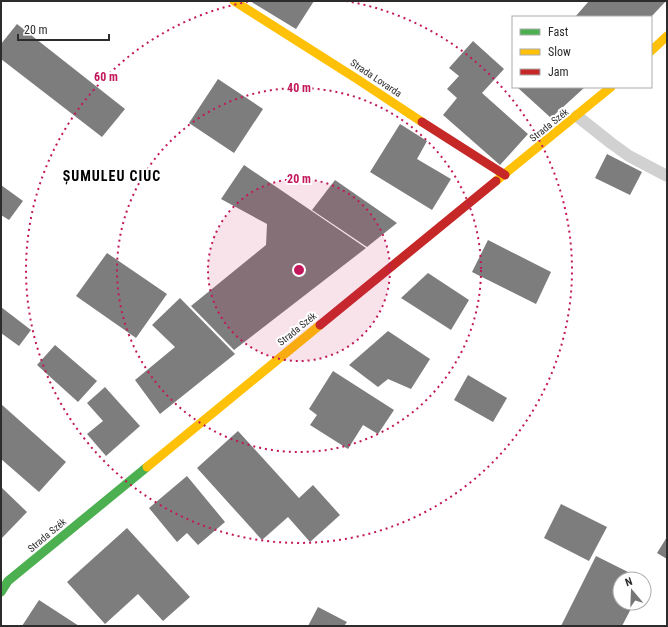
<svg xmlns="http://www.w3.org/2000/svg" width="668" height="627" viewBox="0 0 668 627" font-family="'Roboto Condensed',sans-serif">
	<rect width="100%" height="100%" fill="#fff"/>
	<g fill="#7d7d7d">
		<path d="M250,1H314L296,29Z"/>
		<path d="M589,1H666L651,17H575Z"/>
		<path d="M17,24L125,109L102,137L1,59V44Z"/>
		<path d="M473,41L504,69L482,93L528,134L500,165L443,115L457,98L447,89L459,76L449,68Z"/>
		<path d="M218,79L263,109L234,153L189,123Z"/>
		<path d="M517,87H585L551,118Z"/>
		<path d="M400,124L427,141L417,159L451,179L432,210L370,172Z"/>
		<path d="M607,154L642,172L630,195L595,178Z"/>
		<path d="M244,165L366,248L234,350L191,306L266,245L267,224L221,199Z"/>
		<path d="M335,180L397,223L367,247L312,210Z"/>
		<path d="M1,185L23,201L9,220L1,215Z"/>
		<path d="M488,240L551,272L536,304L472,272Z"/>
		<path d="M107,253L167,294L136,338L76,296Z"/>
		<path d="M428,273L469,300L451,330L401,298Z"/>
		<path d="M180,298L235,354L160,414L135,380L175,347L152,325Z"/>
		<path d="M1,307L31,330L19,346L1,333Z"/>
		<path d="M388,331L430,359L411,389L388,379L378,387L349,365Z"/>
		<path d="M55,345L97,381L78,402L37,365Z"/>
		<path d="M333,371L394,410L378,434L363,425L348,449L310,425L317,415L309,409Z"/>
		<path d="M468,375L507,398L493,422L454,400Z"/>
		<path d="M105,387L140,426L106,456L87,434L103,421L87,403Z"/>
		<path d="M1,404L66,462L39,492L1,459Z"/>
		<path d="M238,431L299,498L313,485L340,515L310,542L288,517L262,540L197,468Z"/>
		<path d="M187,476L225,522L198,545L187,533L177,542L149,508Z"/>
		<path d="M1,487L27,512L1,539Z"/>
		<path d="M561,504L607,527L589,561L544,538Z"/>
		<path d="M127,528L190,597L163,621L138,594L105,624L67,582Z"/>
		<path d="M667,537V559L657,553Z"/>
		<path d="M596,556L642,579H620V603H634L622,626H561Z"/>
		<path d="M39,600L79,626H22Z"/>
		<path d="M318,607L347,622L344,626H308Z"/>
	</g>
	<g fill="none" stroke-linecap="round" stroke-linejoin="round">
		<path stroke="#d1d1d1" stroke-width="12" d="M577,116L611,143L629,156L667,176"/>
		<path stroke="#4caf50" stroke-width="9" d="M1,592L8,581L147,467"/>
		<g stroke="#ffc107" stroke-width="9">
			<path d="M234,1L357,79L422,122"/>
			<path d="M651,51L667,36"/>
			<path d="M496,181L611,87"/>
			<path d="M147,467L320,325"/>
		</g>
		<g stroke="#c62828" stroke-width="9">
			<path d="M422,122L505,175"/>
			<path d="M320,325L496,181"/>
		</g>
	</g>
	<circle cx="299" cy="270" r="91" fill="#c2185b" fill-opacity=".12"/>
	<g fill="none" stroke="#c2185b" stroke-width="2" stroke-dasharray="2 4">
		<circle cx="299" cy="270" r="91"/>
		<circle cx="299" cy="270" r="182"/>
		<path d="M346 1A273 273 0 1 1 252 1"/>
	</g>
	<g text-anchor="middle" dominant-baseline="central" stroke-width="4" stroke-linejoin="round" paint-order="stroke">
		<g font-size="10" fill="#2c2c2c" stroke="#fff">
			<text transform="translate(376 78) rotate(34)">Strada Lovarda</text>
			<text transform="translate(549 125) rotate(-39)">Strada Szék</text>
			<text transform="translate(297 329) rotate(-39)">Strada Szék</text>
			<text transform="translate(47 535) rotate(-40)">Strada Szék</text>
		</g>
		<g font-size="14" font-weight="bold" letter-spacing="1" fill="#000" stroke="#fff">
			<text x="112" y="176">ȘUMULEU CIUC</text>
		</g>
	</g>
	<circle cx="299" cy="270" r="6" fill="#c2185b" stroke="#fff" stroke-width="2"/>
	<g font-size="12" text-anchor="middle" font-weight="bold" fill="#c2185b" stroke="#fff" stroke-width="4" stroke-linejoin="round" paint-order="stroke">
		<text x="106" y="81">60 m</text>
		<text x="299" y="92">40 m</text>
		<text x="299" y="183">20 m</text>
	</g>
	<rect width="668" height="627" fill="none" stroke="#2c2c2c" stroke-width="4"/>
	<rect x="512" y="16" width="140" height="72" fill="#ffffff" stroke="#ababab"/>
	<rect x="520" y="29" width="20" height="6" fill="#4caf50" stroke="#ababab"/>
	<text x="548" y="36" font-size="12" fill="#2c2c2c">Fast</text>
	<rect x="520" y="49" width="20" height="6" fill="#ffc107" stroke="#ababab"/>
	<text x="548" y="56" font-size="12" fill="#2c2c2c">Slow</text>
	<rect x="520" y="69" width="20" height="6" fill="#c62828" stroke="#ababab"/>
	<text x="548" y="76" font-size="12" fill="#2c2c2c">Jam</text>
	<g transform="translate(632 591) rotate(341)"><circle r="19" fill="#ffffff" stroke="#ababab"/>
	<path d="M0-3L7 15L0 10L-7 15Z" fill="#767676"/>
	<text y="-6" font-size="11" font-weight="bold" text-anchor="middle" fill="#2c2c2c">N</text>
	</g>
	<path d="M18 34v6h91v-6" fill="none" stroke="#2c2c2c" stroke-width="2"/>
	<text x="24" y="34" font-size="12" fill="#2c2c2c" stroke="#ffffff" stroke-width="3" paint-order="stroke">20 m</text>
</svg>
